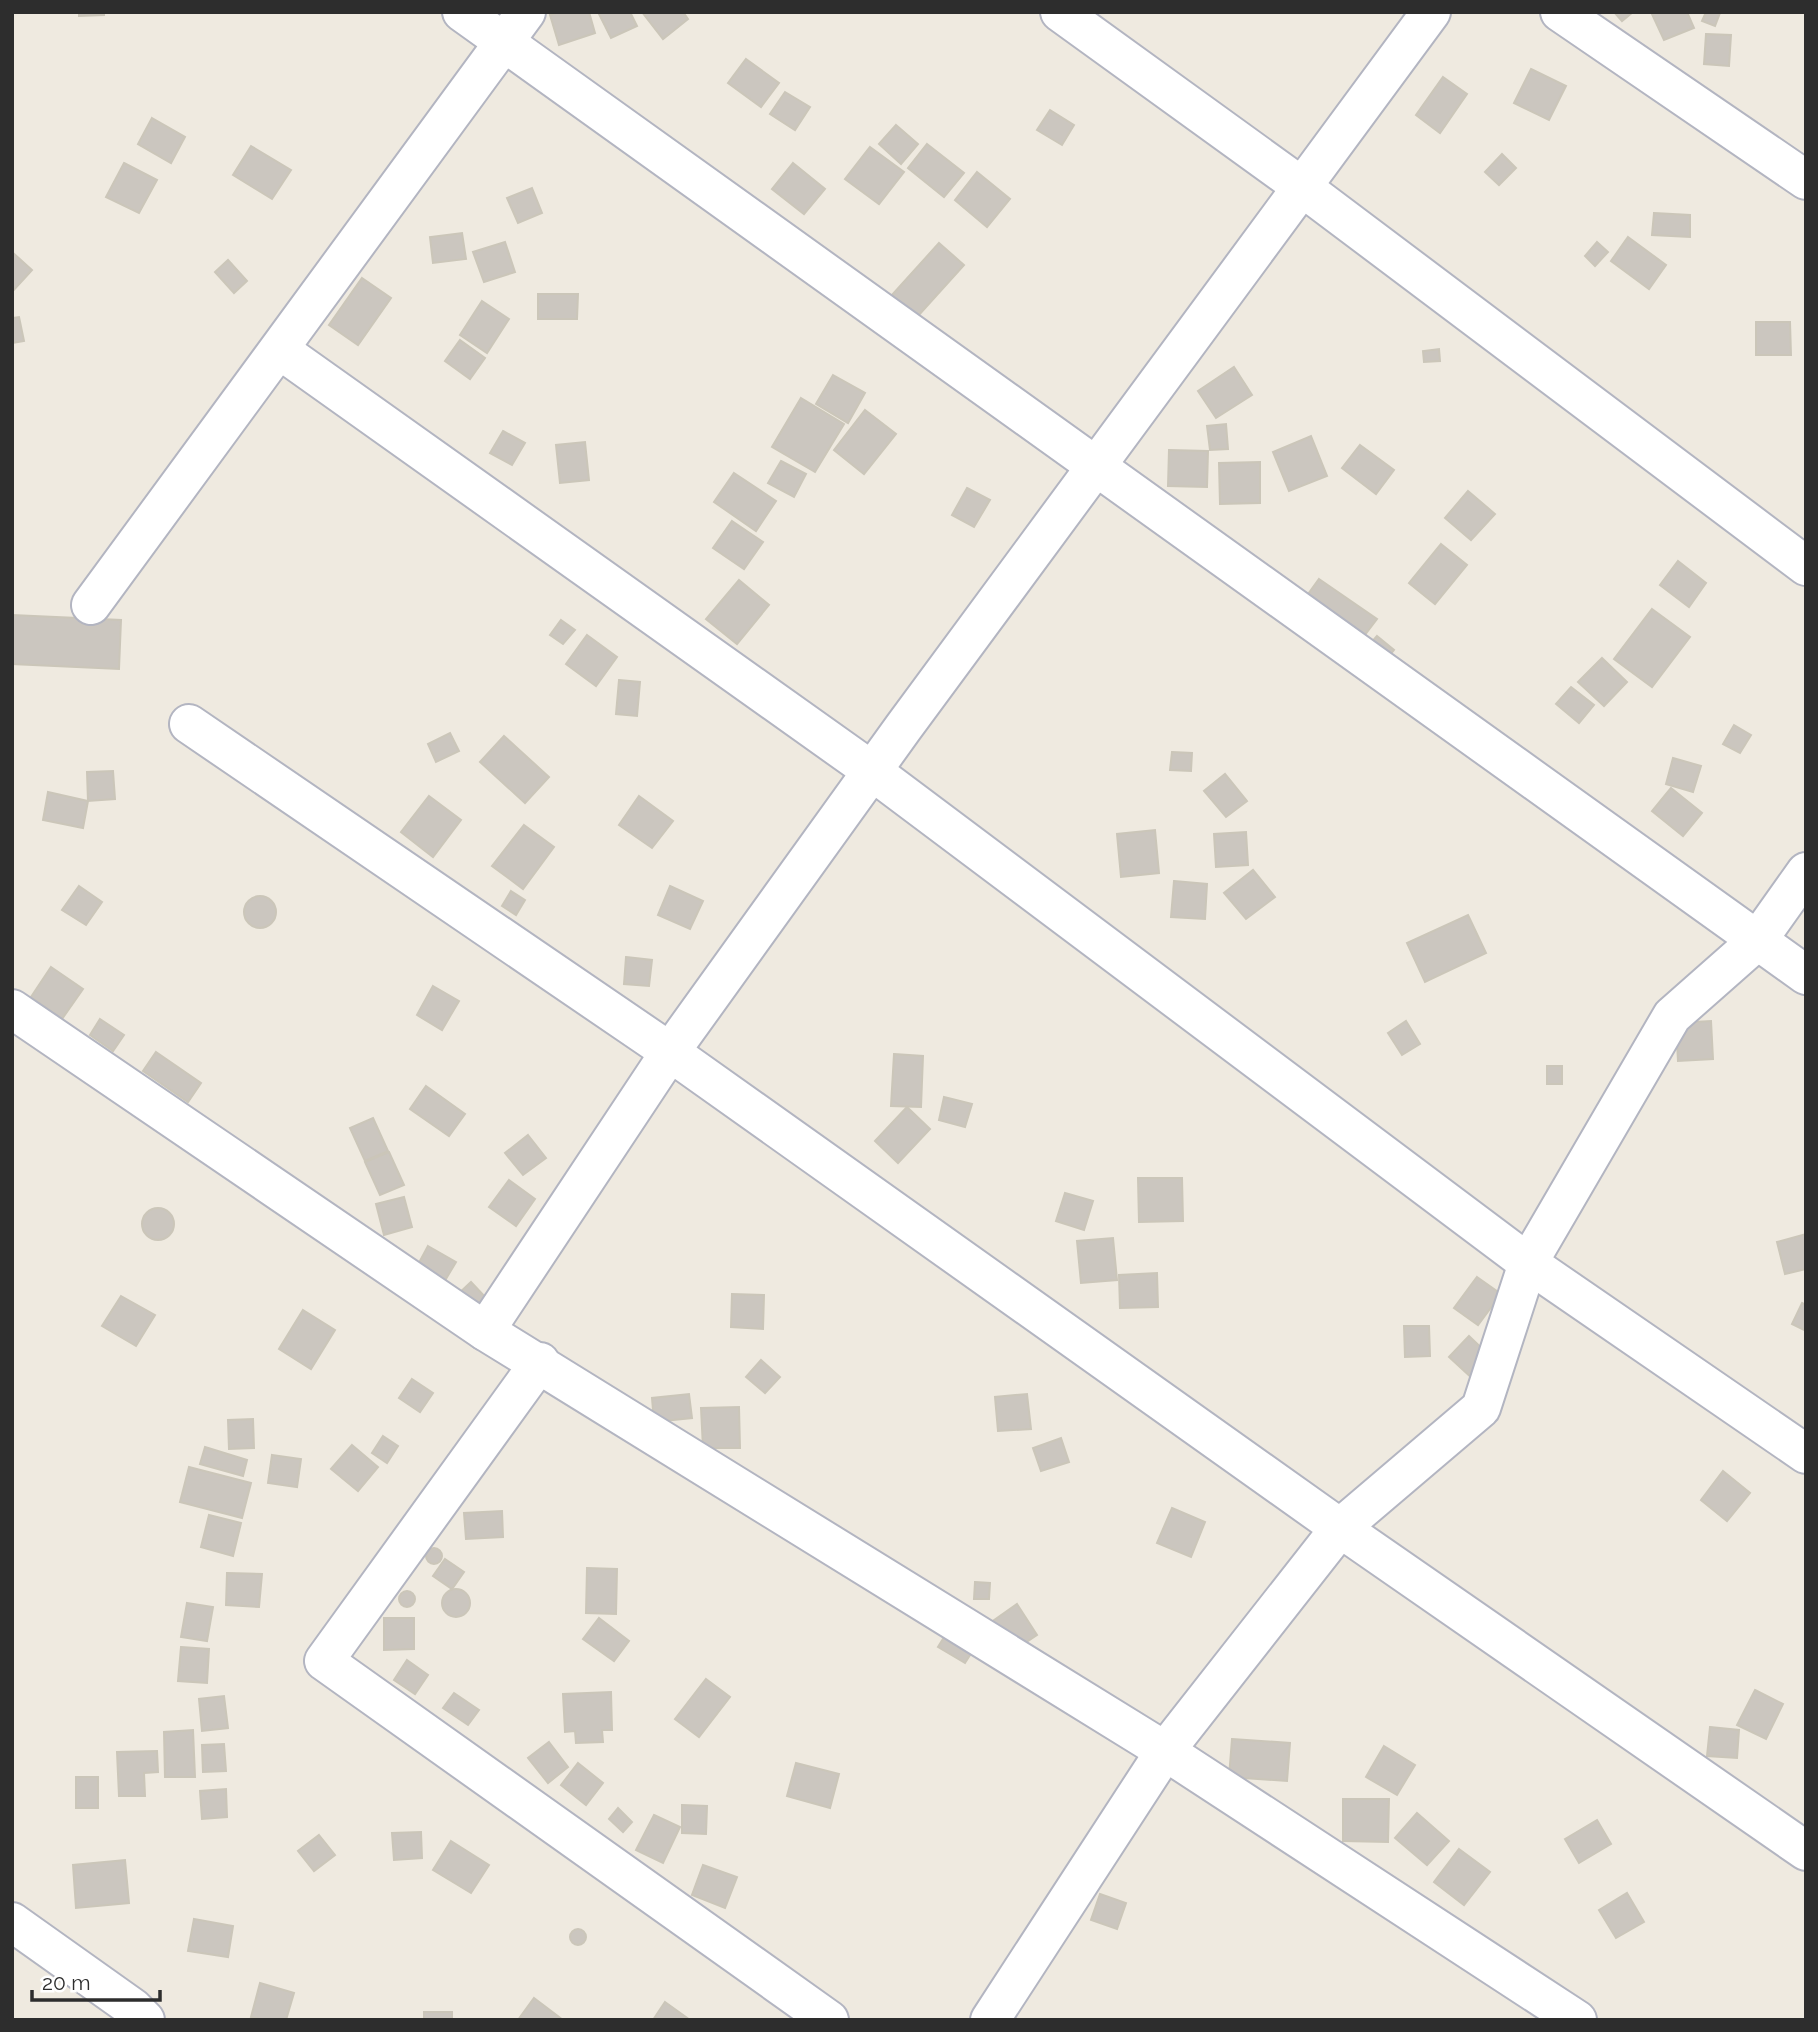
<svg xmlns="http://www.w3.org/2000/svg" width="1818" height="2032" viewBox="0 0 1818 2032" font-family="Raleway,sans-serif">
	<rect width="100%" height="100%" fill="#efeae0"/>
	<g fill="#cbc6bf" stroke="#cbc6b9" stroke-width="2">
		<path d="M79,12H104V15L79,16Z"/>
		<path d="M559,12H589L595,33L559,45L550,15Z"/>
		<path d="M598,12H630L637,26L611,38Z"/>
		<path d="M642,12H683L688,19L663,39Z"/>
		<path d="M1614,12H1633L1622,21Z"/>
		<path d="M1651,12H1687L1694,28L1664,40Z"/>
		<path d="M1706,12L1720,13L1715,26L1702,21Z"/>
		<path d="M1706,34L1731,35L1729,66L1704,64Z"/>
		<path d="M746,59L779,83L761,107L728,83Z"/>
		<path d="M1531,69L1566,86L1549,120L1514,103Z"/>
		<path d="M1443,77L1467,94L1440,133L1416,115Z"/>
		<path d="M785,92L810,107L795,130L770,114Z"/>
		<path d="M1050,110L1074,125L1062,145L1037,130Z"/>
		<path d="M152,118L185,137L171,163L138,144Z"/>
		<path d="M896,125L918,144L901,164L879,144Z"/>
		<path d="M927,144L964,173L944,197L908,168Z"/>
		<path d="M251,146L291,170L272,199L233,175Z"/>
		<path d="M870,147L904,172L879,204L845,179Z"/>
		<path d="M1502,154L1516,168L1499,185L1485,172Z"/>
		<path d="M124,163L157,180L139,213L106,197Z"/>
		<path d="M793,163L825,189L804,214L772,189Z"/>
		<path d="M977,172L1010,199L987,227L955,200Z"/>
		<path d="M532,188L542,213L518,223L507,198Z"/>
		<path d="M1654,213L1690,215V237L1652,235Z"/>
		<path d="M462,233L466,259L433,263L430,237Z"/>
		<path d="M1628,237L1666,265L1649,289L1611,261Z"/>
		<path d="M505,242L515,272L484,282L473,252Z"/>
		<path d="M1597,242L1608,252L1595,266L1585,256Z"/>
		<path d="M939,243L964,265L917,317L892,295Z"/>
		<path d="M12,252L32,270L12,292Z"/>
		<path d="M228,260L247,281L234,293L215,272Z"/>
		<path d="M362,278L391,298L358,345L329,325Z"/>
		<path d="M538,294H578L577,319H538Z"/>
		<path d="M482,301L509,319L487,353L460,335Z"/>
		<path d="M19,317L24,341L12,343V318Z"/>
		<path d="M1756,322H1790L1791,355H1756Z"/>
		<path d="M460,340L485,358L470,379L445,361Z"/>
		<path d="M1439,349L1440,361L1424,362L1423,351Z"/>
		<path d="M1234,367L1252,395L1216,418L1198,391Z"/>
		<path d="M833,375L865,393L848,423L816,404Z"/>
		<path d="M801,398L844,424L815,472L772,447Z"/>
		<path d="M865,410L896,434L864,474L834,450Z"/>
		<path d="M1226,424L1228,449L1210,450L1207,426Z"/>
		<path d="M503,431L525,443L512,465L490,453Z"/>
		<path d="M1311,436L1327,476L1289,491L1273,452Z"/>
		<path d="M585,442L589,480L560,483L556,445Z"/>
		<path d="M1360,445L1394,470L1376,494L1342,468Z"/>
		<path d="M1169,450L1208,451L1207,487L1168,486Z"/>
		<path d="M781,461L806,474L794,497L768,483Z"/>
		<path d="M1260,462V503L1220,504L1219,463Z"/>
		<path d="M734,473L776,501L756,531L714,502Z"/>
		<path d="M967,488L990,500L974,527L952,515Z"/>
		<path d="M1468,491L1495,514L1471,540L1445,518Z"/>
		<path d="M732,521L763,542L744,569L713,548Z"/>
		<path d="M1441,544L1467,565L1435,604L1409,583Z"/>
		<path d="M1678,561L1706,583L1689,607L1660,585Z"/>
		<path d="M1319,579L1377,619L1355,648L1298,608Z"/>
		<path d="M739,580L769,605L737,644L706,619Z"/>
		<path d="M1652,609L1690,637L1652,687L1614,659Z"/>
		<path d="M12,615L121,620L119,669L12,664Z"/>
		<path d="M561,620L575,630L563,644L550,635Z"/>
		<path d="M587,635L617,657L596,686L566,664Z"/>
		<path d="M1377,636L1394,650L1381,666L1364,651Z"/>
		<path d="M1602,658L1627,682L1604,706L1578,682Z"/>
		<path d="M619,680L640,682L637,716L616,714Z"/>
		<path d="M1571,687L1594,705L1579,723L1556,704Z"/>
		<path d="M1734,725L1751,735L1740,753L1723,744Z"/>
		<path d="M450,733L459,751L436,762L428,744Z"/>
		<path d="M504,736L549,777L525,803L480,762Z"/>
		<path d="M1172,752L1192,753L1191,771L1170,770Z"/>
		<path d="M1673,758L1701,766L1693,792L1666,784Z"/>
		<path d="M113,771L115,799L88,801L87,772Z"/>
		<path d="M1225,774L1247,801L1226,817L1204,791Z"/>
		<path d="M1671,788L1702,813L1683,836L1652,811Z"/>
		<path d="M48,792L88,801L83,828L43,820Z"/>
		<path d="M429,796L461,820L433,857L401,832Z"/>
		<path d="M639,796L673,821L652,848L619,825Z"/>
		<path d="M524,825L554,847L523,889L492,866Z"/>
		<path d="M1155,830L1159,873L1121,877L1117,834Z"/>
		<path d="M1246,832L1248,865L1216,867L1214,834Z"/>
		<path d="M1253,870L1275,897L1246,919L1224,893Z"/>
		<path d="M1174,881L1207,884L1205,919L1171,917Z"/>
		<path d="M79,886L102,902L86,925L62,910Z"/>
		<path d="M670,886L703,901L690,929L658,915Z"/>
		<path d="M511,891L525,900L516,915L502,906Z"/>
		<circle cx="260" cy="912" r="16"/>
		<path d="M1468,915L1486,953L1425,982L1407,943Z"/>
		<path d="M626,957L652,960L649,986L624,984Z"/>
		<path d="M51,967L83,989L62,1019L31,997Z"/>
		<path d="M433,986L459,1001L442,1030L417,1015Z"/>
		<path d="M100,1019L124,1035L113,1051L90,1035Z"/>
		<path d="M1406,1021L1420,1044L1402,1055L1388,1033Z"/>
		<path d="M1711,1021L1713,1059L1678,1061L1676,1023Z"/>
		<path d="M156,1052L201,1083L188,1102L143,1071Z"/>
		<path d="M894,1054L923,1056L921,1107L891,1106Z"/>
		<rect x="1547" y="1066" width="15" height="18"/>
		<path d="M426,1086L465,1114L449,1136L410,1109Z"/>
		<path d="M944,1097L972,1104L965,1127L939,1120Z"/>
		<path d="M907,1107L930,1129L898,1163L875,1141Z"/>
		<path d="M373,1118L388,1151L365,1161L350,1128Z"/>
		<path d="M528,1135L546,1158L523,1175L505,1153Z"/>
		<path d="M389,1152L404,1185L380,1195L365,1162Z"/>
		<path d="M1138,1178H1182L1183,1221L1139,1222Z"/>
		<path d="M509,1180L535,1199L516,1226L489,1207Z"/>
		<path d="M1065,1193L1093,1201L1084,1230L1056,1221Z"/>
		<path d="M404,1197L412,1227L384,1235L376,1204Z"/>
		<circle cx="158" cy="1224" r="16"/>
		<path d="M1806,1234V1269L1785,1274L1777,1242Z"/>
		<path d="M1113,1238L1117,1280L1081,1283L1077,1241Z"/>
		<path d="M428,1246L456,1262L440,1289L413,1274Z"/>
		<path d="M1157,1273L1158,1307L1120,1308L1119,1275Z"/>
		<path d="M1477,1277L1501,1294L1478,1325L1454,1308Z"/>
		<path d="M471,1282L487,1299L473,1313L456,1296Z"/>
		<path d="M732,1294L764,1295L763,1329L731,1327Z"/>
		<path d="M121,1296L155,1315L136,1346L102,1326Z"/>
		<path d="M1802,1303L1806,1305V1331L1792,1324Z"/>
		<path d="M303,1310L335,1330L311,1369L279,1349Z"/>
		<path d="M1404,1326H1429L1430,1356L1405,1357Z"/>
		<path d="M1469,1336L1492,1358L1473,1379L1449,1357Z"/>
		<path d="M761,1360L780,1377L765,1393L746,1377Z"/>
		<path d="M412,1379L433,1393L420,1412L399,1398Z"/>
		<path d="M689,1394L692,1418L654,1422L652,1398Z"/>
		<path d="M1027,1394L1031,1429L998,1431L995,1397Z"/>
		<path d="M739,1407L740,1448H703L701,1408Z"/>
		<path d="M253,1419L254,1448L229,1449L228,1420Z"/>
		<path d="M383,1436L398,1446L387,1463L372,1453Z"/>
		<path d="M1061,1438L1069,1462L1041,1471L1033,1448Z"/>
		<path d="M352,1445L378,1467L358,1491L331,1469Z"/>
		<path d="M205,1447L247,1460L243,1476L200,1464Z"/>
		<path d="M272,1455L301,1459L297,1487L268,1483Z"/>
		<path d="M189,1467L251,1483L242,1518L180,1502Z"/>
		<path d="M1723,1471L1750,1493L1727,1521L1701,1500Z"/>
		<path d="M1172,1508L1205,1522L1191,1557L1157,1543Z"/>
		<path d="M502,1511L503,1537L466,1539L464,1513Z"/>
		<path d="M209,1515L241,1523L233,1556L201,1547Z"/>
		<circle cx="434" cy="1556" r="8"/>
		<path d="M445,1559L464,1572L452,1589L433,1576Z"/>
		<path d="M587,1568L617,1569L616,1614L586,1613Z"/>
		<path d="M227,1573L262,1574L259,1607L226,1605Z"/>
		<path d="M975,1582L990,1583L989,1599H974Z"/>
		<circle cx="456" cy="1603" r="14"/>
		<circle cx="407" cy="1599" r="8"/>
		<path d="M187,1603L213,1607L207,1641L181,1637Z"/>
		<path d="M1017,1604L1037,1635L1010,1653L990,1623Z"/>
		<path d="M384,1618H414V1649L384,1650Z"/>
		<path d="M599,1618L629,1641L614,1661L583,1639Z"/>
		<path d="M953,1623L979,1641L965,1663L938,1647Z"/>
		<path d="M181,1647L209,1649L207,1683L178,1681Z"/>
		<path d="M407,1660L428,1675L415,1694L394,1680Z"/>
		<path d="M706,1679L730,1697L699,1737L675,1719Z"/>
		<path d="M1755,1690L1783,1704L1766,1739L1737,1725Z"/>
		<path d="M611,1692L612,1730H602L603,1742L576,1743L575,1731L565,1732L563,1694Z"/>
		<path d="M454,1693L479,1710L468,1725L443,1708Z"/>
		<path d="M224,1696L228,1728L202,1731L199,1699Z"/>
		<path d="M1710,1727L1739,1730L1737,1758L1707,1756Z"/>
		<path d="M193,1730L195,1777H165L164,1732Z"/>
		<path d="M1232,1739L1290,1743L1287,1781L1229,1777Z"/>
		<path d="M549,1742L568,1767L548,1783L528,1758Z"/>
		<path d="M224,1744L226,1771L203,1772L202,1745Z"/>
		<path d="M1384,1746L1415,1765L1397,1795L1366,1777Z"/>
		<path d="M157,1751L158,1772L144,1773L145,1796H119L117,1752Z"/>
		<path d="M578,1763L603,1783L586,1805L561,1785Z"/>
		<path d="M796,1763L839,1774L830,1808L787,1796Z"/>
		<rect x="76" y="1777" width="22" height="31"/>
		<path d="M226,1789L227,1817L202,1819L200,1791Z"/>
		<path d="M1343,1799H1389L1388,1842L1343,1841Z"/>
		<path d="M682,1805L707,1806L706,1834L682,1833Z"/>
		<path d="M618,1808L632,1822L623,1832L609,1819Z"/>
		<path d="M1417,1813L1449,1841L1427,1865L1395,1838Z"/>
		<path d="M654,1815L680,1827L663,1863L636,1850Z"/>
		<path d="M1597,1820L1611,1844L1579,1863L1565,1839Z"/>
		<path d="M421,1832L422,1858L394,1860L392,1833Z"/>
		<path d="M319,1835L335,1855L314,1871L298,1851Z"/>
		<path d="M451,1841L489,1865L471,1893L433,1870Z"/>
		<path d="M1459,1849L1490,1872L1464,1905L1434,1882Z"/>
		<path d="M125,1860L129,1903L76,1908L73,1865Z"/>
		<path d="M703,1865L737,1877L725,1908L692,1895Z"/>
		<path d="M1627,1893L1644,1922L1616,1938L1599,1910Z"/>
		<path d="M1100,1894L1126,1903L1117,1929L1091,1920Z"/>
		<path d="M194,1919L233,1926L228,1957L188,1951Z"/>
		<circle cx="578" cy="1937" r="8"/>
		<path d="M260,1983L294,1993L286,2020H263L251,2017Z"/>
		<path d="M534,1998L563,2020H518Z"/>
		<path d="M665,2002L690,2020H653Z"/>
		<rect x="424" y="2012" width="28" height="8"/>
	</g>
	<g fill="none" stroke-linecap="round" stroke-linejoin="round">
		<g stroke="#b3b5c1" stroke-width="42">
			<g id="minor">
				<path d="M462,12L1806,975"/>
				<path d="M1060,12L1302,187L1806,566"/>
				<path d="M1560,12L1806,180"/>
				<path d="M280,350L872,771L1528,1263L1806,1454"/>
				<path d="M91,605L526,12"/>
				<path d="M189,724L670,1052L1340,1528L1806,1851"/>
				<path d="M12,1009L485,1331L1165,1751L1577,2020"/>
				<path d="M485,1331L670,1052L903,728L1431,12"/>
				<path d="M540,1362L324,1661L829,2020"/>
				<path d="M12,1922L133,2008L145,2020"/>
				<path d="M990,2020L1165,1751L1340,1528L1481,1408L1528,1263L1672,1016L1757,941L1806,872"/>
			</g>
		</g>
		<use href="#minor" stroke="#fff" stroke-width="38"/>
	</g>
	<rect width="1818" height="2032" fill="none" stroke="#2d2d2d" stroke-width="28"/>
	<path d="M32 1990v10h128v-10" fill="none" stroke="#2d2d2d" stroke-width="3.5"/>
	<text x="42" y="1990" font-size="21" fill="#2d2d2d" stroke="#ffffff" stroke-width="5" paint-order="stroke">20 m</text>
</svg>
